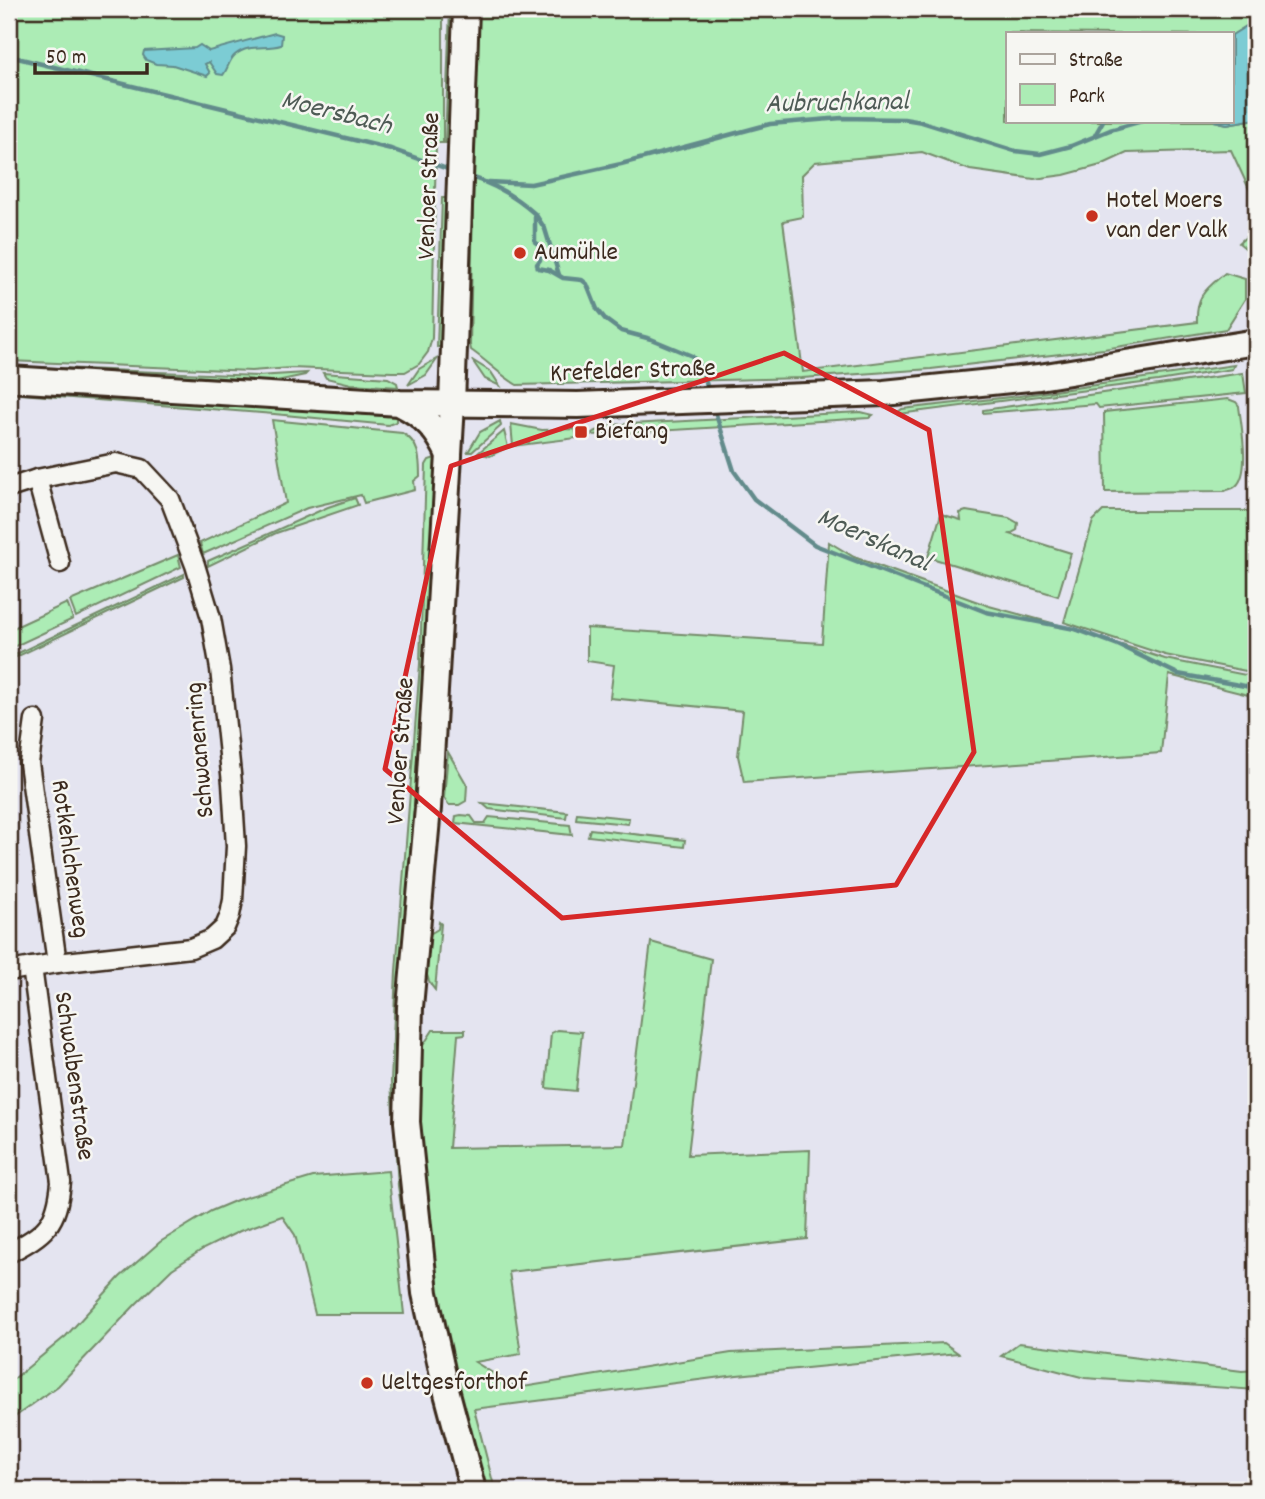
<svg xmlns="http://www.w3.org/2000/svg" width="1265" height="1499" viewBox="0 0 1265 1499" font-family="Dekko,sans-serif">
	<rect width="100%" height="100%" fill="#e4e4f0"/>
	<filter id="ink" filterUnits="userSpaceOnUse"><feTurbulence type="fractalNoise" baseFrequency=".0143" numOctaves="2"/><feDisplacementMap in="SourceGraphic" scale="14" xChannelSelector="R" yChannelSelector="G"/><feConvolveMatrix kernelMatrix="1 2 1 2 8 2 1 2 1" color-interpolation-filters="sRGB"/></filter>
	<g filter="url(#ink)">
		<g fill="#acecb5" stroke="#748b6a" stroke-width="2">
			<path d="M9,9H443V143H436L432,338L428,352L419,364L405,372H392L291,368L251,371L9,361Z"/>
			<path d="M450,9H456L450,143H445Z"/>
			<path d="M477,9H1256V20L1232,35L1008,33V121H1214L1227,124L1256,119V204L1231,150L1127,153L1101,165L1064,175L1034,179L970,170L922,152L815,162L802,175L803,217L783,221L803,372L1197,322C1196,295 1205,290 1225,273L1245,279V299L1226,329L1104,349L931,369L802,378L517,385C500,375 487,361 471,350L470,345Z"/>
			<path d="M442,198H447L441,347H437Z"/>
			<path d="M1256,228V248L1251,253L1239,243Z"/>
			<path d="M438,358L426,375L408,385L419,369Z"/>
			<path d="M472,360L491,372L500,386L485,379Z"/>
			<path d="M1234,365L1232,369L1158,381L899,414L898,412L902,409L1019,396Z"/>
			<path d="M9,366L257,376L307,373L305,375L272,382H247L9,371Z"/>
			<path d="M323,373L388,378L397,383L398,387L351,384L326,378Z"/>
			<path d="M1243,373L1246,393L1099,408L1096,404L983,413V410Z"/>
			<path d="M9,388L396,417V422L388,425L274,414L9,393Z"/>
			<path d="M1228,399L1236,402L1239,406C1241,425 1251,473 1236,486C1233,489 1229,489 1225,491L1105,492L1104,412Z"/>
			<path d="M861,412L873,415L869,418L592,435V433L610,425Z"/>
			<path d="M272,420L402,433C419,442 420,458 420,476L414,481L415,490L364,503L361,495L307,508L203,554L200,543L286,503Z"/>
			<path d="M500,421L501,426L472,452H468L480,432Z"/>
			<path d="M511,424L542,430L575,429L577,438L513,446Z"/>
			<path d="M504,431L508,447L490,456L478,453Z"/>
			<path d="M435,458L427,655L401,965L397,1074L424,1330L420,1334L398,1186L391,1082L396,971L420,664L426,465L429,460Z"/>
			<path d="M355,498L358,505L276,533L208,566V561L328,507Z"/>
			<path d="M966,511L1009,518L1018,523L1017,530L1010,534L1071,553L1058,596L928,557L941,514L961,520L960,513Z"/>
			<path d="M1103,511H1256V673L1165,655L1064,622L1093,521Z"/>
			<path d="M829,542L854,557L989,606L1063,626L1165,659L1256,677V697L1169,675L1161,753L744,782L738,756L743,711L610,698L614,665L587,661V628L822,643Z"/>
			<path d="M178,555L181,567L76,617L70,601Z"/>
			<path d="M184,574V577L12,659V656Z"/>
			<path d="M67,603L73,619L9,649V630Z"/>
			<path d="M448,752L467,785L466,801L459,805H449L444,798Z"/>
			<path d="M482,803L567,812L566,818L489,809Z"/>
			<path d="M577,813L627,818H629L628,824L576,819Z"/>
			<path d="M461,815L471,816L476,823H485L489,817L570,825L572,835L455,823L456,816Z"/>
			<path d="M590,829L685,840L684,847L588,836Z"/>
			<path d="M439,922L441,924L435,990C421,975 426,954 428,935L438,929Z"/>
			<path d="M651,942L711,959L688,1155L810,1150L807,1239L509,1272L521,1354L475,1362L517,1388L731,1353L944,1343L958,1353L737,1375L474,1409L495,1490H485L465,1422L440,1316L421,1153L419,1069L422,1047L433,1030H465V1034L458,1035L449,1148L625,1145Z"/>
			<path d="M557,1030L582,1032L576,1091L546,1088L551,1033Z"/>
			<path d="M388,1171L404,1314H315L295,1235L282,1216L240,1231L203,1249L172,1269L136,1304L58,1386L9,1421V1383L66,1336L120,1277L160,1242L211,1211L237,1200L313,1177Z"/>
			<path d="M1019,1343L1242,1371L1256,1370V1390L1085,1378L1001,1356Z"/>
		</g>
		<g fill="#7cccd4" stroke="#628b8b" stroke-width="2">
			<path d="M1256,20V119L1227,124L1214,121H1232V35Z"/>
			<path d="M275,33L282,35L281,45C266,50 249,43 235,55C229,60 228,69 223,75L217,74L209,62L205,64L210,73L207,76L173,65L156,64L146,60L143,55L144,51L195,48L200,45L209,51Z"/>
		</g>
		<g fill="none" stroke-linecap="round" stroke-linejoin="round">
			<g stroke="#628b8b" stroke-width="4.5">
				<path d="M9,56L391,149L453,171"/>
				<path d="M1095,135L1103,121"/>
				<path d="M468,176C494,184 515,196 535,214V242L539,245L540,260L537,264L538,268L549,270L563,278L582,280L587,284L597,309L606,320L621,331L651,339L692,356L702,369L709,393"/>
				<path d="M489,182L531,184L621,164L770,124L842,118L904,119L922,122L1015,151L1040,154L1071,146L1110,130L1142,121"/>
				<path d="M536,215L545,229L559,275"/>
				<path d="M714,408L734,471L754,499L815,545L986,612L1075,629L1118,645L1178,674L1256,688"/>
			</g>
			<g stroke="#3b2a1e" stroke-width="23">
				<g id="street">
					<path d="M37,479L60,563"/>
					<path d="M9,488L37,479L116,463L142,469L170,499L195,565L211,618L220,669L232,783L236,846L233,900L230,915L225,927L212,939L191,948L57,963L9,971"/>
					<path d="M35,720L29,763L57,963"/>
					<path d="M9,1253C46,1233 57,1225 61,1182L32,967"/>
				</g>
			</g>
			<g stroke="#3b2a1e" stroke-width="30">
				<g id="secondary">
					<path d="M466,9L452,404L428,808L410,1007L407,1122L425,1293L447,1393L473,1490"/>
					<path d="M9,379L400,403L578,405L884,393L1039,377L1256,342"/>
					<path d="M401,404C425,416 438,431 449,455"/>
				</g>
			</g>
			<use href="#street" stroke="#f6f6f2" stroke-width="18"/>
			<use href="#secondary" stroke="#f6f6f2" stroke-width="24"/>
		</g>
	</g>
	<path fill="none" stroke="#d62828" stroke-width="5" stroke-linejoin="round" d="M784,353L929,430L974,752L896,885L562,918L385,769L451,466Z"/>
	<g fill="#c8321e" stroke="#f6f6f2" stroke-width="2.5">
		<circle cx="1092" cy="216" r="7"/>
		<circle cx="520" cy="253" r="7"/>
		<rect x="574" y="425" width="14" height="14" rx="3.5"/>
		<circle cx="367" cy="1383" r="7"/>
	</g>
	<g text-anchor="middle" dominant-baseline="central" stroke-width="5" stroke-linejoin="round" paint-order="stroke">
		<g font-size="26" fill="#3b2a1e" stroke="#f6f6f2">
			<text transform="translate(430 186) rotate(-88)">Venloer Straße</text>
			<text transform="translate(633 372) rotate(-2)">Krefelder Straße</text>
			<text transform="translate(201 750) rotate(-95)">Schwanenring</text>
			<text transform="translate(402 751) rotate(-86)">Venloer Straße</text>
			<text transform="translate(69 859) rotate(82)">Rotkehlchenweg</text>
			<text transform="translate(73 1076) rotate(82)">Schwalbenstraße</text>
		</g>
		<g font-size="26" fill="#3b2a1e" stroke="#f6f6f2" text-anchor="start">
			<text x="1106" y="201">Hotel Moers<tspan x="1106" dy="30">van der Valk</tspan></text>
			<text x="534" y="253">Aumühle</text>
			<text x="595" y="432">Biefang</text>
			<text x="381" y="1383">Ueltgesforthof</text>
		</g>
		<g font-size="28" font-style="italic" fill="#4e5b55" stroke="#f6f6f2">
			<text transform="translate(837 105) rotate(-1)">Aubruchkanal</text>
			<text transform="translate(336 115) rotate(14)">Moersbach</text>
			<text transform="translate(873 542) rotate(24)">Moerskanal</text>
		</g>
	</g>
	<rect width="1265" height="1499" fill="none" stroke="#f6f6f2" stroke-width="35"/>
	<rect x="18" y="18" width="1230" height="1464" fill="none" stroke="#3b2a1e" stroke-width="2.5" filter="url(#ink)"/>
	<rect x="1006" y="32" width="228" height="91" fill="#f6f6f2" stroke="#aba49d" stroke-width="2"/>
	<rect x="1020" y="54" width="35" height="10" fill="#f6f6f2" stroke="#aba49d" stroke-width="2"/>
	<text x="1069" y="66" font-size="21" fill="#3b2a1e">Straße</text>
	<rect x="1020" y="84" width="35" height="21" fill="#acecb5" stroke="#aba49d" stroke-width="2"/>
	<text x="1069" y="102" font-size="21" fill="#3b2a1e">Park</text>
	<path d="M35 63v10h112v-10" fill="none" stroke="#3b2a1e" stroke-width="3.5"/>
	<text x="46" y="63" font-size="21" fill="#3b2a1e" stroke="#f6f6f2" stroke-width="5" paint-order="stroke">50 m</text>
</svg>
